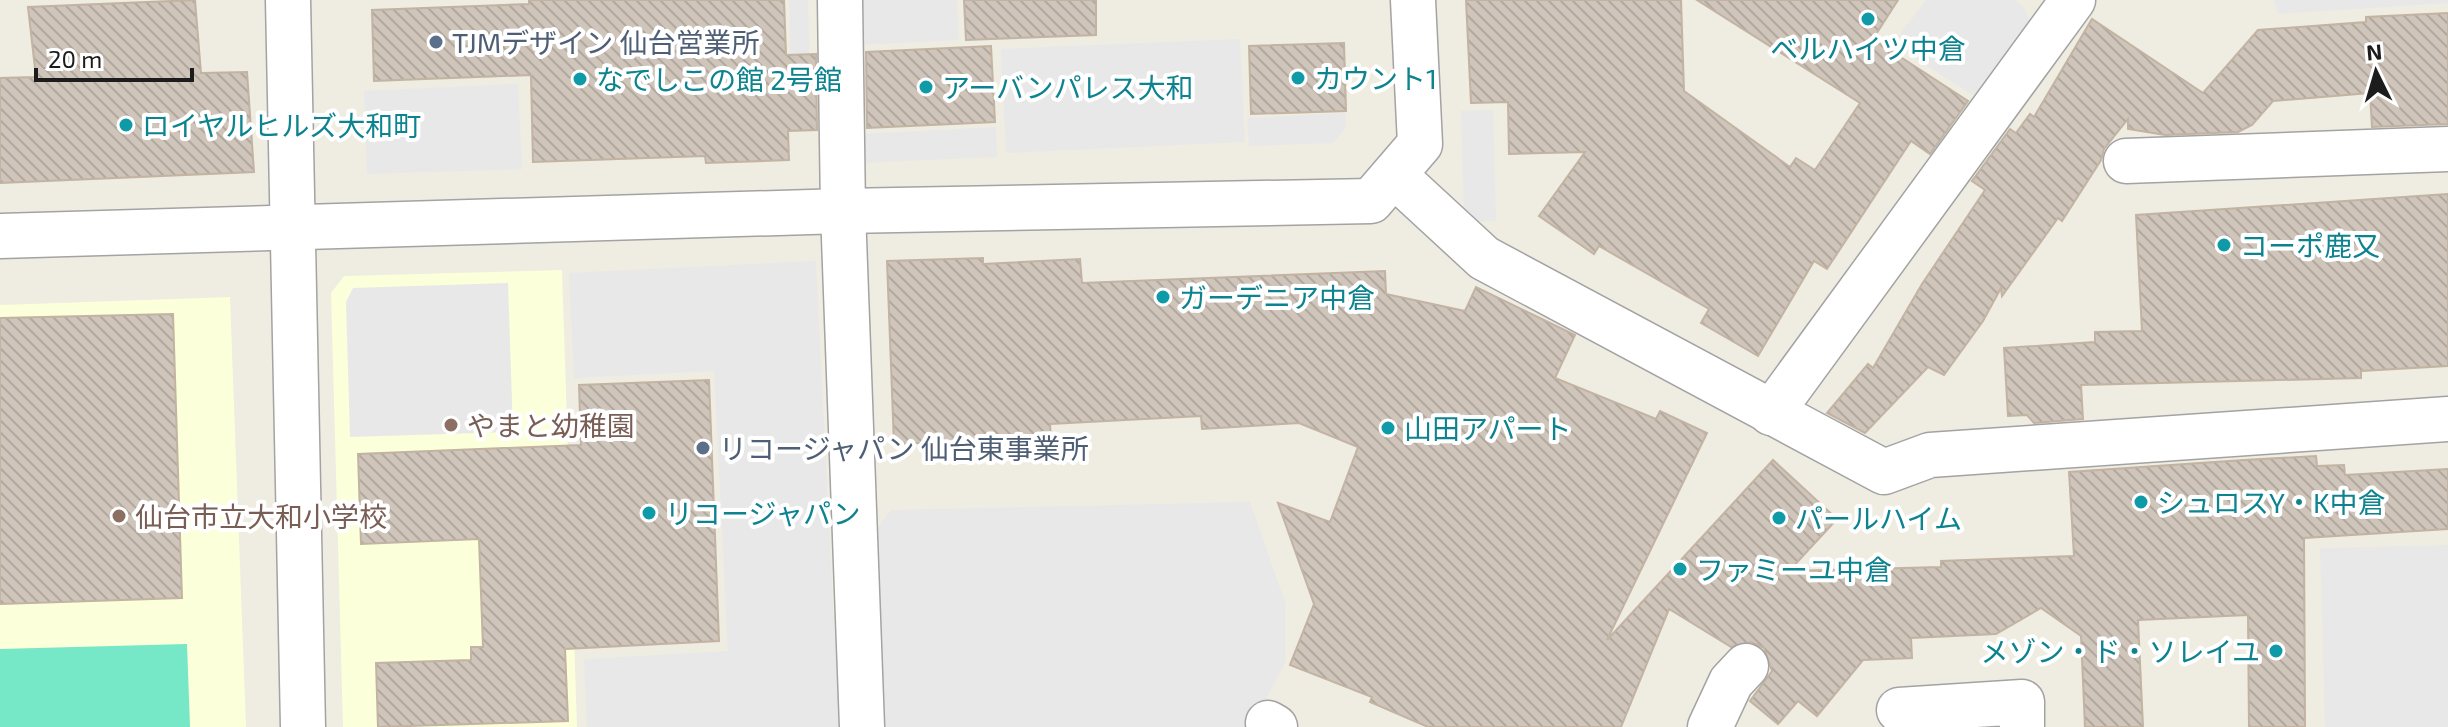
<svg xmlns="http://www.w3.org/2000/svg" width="2448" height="727" viewBox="0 0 2448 727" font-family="'Exo 2','Noto Sans JP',sans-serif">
	<defs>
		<pattern id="building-back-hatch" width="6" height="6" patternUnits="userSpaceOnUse" patternTransform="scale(2)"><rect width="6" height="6" fill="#cfc5ba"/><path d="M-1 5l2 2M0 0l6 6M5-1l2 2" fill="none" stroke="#b1a99f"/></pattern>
	</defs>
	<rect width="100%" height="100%" fill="#efece1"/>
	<g fill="#fbffda">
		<path d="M562,270L577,727H343L331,293L344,276Z"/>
		<path d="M230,297L246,727H0V305Z"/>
	</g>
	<path fill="#76e7c7" d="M187,644L190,727H0V649Z"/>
	<g fill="#e8e8e8">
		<path d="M789,0H808L811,118H792Z"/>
		<path d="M855,0H957L959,40L857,45Z"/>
		<path d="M1926,0H2014L2023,6L2032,26L1979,99L1893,44Z"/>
		<path d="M2274,0H2448V3L2278,14Z"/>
		<path d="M1240,39L1245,142L1006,153L1001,49Z"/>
		<path d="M518,84L522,169L367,174L364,91Z"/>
		<path d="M1493,110L1496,221L1470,222L1464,212L1461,111Z"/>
		<path d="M1345,113L1346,127L1333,143L1249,146L1247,118Z"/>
		<path d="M996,127L997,157L861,163L860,134Z"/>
		<path d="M816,261L839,727H587L584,659L728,651L714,371L574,378L569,273Z"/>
		<path d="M508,283L513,432L350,437L346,302L353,288Z"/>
		<path d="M1250,502L1285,602V663L1251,727H880L871,537L891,510Z"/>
		<path d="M2448,545V727H2325L2320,548Z"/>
	</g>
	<g fill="url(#building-back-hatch)" stroke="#c2b3a2" stroke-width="2">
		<path d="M195,0L201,73L247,72L254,172L0,183V78L36,77L28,7Z"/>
		<path d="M529,0H784L786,55L816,54L817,130L788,131L789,160L706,163L705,156L533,162L531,75L374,81L372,10L529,4Z"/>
		<path d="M964,0H1096V35L966,40Z"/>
		<path d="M1466,0H1681L1684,91L1790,167L1796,158L1815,170L1860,103L1697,0H1898L1873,39L1968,101L1930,154L1911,141L1827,269L1814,261L1758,356L1701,323L1709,309L1599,246L1594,254L1539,216L1585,152L1509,154L1508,102L1471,103Z"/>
		<path d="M2448,13V124L2372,127L2370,93L2273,101L2252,125L2238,132L2165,135L2128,129V119L2104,149L2101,160L2062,221L2058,218L2002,296L2001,288L1983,321L1944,375L1928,367L1865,433L1827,413L1868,364L1873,368L1922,284L1985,190L1972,181L2010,129L2016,133L2030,114L2034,117L2092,19L2203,93L2258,30L2366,22V17Z"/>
		<path d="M1344,43L1346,111L1251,114L1249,46Z"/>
		<path d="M991,46L995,122L867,128L866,52Z"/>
		<path d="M2448,194V366L2361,371V378L2081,385L2083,419L2034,423L2027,415L2008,416L2004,348L2095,342V332L2142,331L2136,215Z"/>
		<path d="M983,258V264L1080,259L1082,283L1385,271L1386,294L1465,311L1476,287L1575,335L1555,378L1656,419L1660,411L1707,433L1607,640L1773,460L1837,519L1789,571L1941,567V561L2074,556L2069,472L2244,460L2316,456L2317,466L2344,465L2345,475L2448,469V529L2304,538L2305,727H2249L2248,615L2138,620L2143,727H2085L2081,636L2041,608L1996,634L1911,638L1912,658L1863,660L1817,716L1798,701L1778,724L1750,701L1772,671L1764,648L1751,642L1731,647L1669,609L1621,727H1428L1370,702L1372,697L1290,665L1314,604L1278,503L1330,522L1358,447L1299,423L1202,429L1201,416L1050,424L1051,438L894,444L887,261Z"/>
		<path d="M173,314L182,598L0,604V318Z"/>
		<path d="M709,380L719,641L565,649L568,721L378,727L376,663L471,660V647H483L479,539L361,544L358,454L581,445L579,385Z"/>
	</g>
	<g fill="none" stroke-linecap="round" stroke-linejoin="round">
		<g stroke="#a3a3a3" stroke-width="47">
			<g id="minor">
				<path d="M840,0L843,211L862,727"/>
				<path d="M2126,161L2448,149"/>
				<path d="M1394,175L1484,258L1884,472L1930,455L2448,419"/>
				<path d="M1771,413L2073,0"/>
				<path d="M1899,710L2022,702V727"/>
				<path d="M1268,723L1275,727"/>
				<path d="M1710,727L1731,682L1746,666"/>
			</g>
		</g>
		<g stroke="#a3a3a3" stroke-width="47">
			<g id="tertiary">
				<path d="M288,0L303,727"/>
				<path d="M0,236L843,211L1371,201L1420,144L1413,0"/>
			</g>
		</g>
		<use href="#minor" stroke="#fff" stroke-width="44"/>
		<use href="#tertiary" stroke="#fff" stroke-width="44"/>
	</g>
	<g fill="#0f9aa8" stroke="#fff" stroke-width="3">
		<circle cx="1868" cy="19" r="8"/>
		<circle cx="1298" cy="78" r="8"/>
		<circle cx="580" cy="79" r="8"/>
		<circle cx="926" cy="87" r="8"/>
		<circle cx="126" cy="125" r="8"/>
		<circle cx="2224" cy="245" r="8"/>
		<circle cx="1163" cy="297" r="8"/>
		<circle cx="1388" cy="428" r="8"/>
		<circle cx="2141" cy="502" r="8"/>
		<circle cx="649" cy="513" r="8"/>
		<circle cx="1779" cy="518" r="8"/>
		<circle cx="1680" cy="569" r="8"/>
		<circle cx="2276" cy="651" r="8"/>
	</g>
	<g fill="#5c6f8a" stroke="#fff" stroke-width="3">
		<circle cx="436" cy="42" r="8"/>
		<circle cx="703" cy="448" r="8"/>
	</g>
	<g fill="#8d6e63" stroke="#fff" stroke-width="3">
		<circle cx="451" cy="425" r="8"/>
		<circle cx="119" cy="516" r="8"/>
	</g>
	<g text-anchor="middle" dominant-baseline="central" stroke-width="8" stroke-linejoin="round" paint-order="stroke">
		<g font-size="28" fill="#4e5e75" stroke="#fff" text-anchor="start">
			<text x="452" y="42">TJMデザイン 仙台営業所</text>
			<text x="719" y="448">リコージャパン 仙台東事業所</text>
		</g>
		<g font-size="28" fill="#0d838f" stroke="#fff" text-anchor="start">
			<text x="1868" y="48" text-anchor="middle">ベルハイツ中倉</text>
			<text x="1314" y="78">カウント1</text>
			<text x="596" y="79">なでしこの館 2号館</text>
			<text x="942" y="87">アーバンパレス大和</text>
			<text x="142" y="125">ロイヤルヒルズ大和町</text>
			<text x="2240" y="245">コーポ鹿又</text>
			<text x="1179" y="297">ガーデニア中倉</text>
			<text x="1404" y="428">山田アパート</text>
			<text x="2157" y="502">シュロスY・K中倉</text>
			<text x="665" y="513">リコージャパン</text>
			<text x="1795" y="518">パールハイム</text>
			<text x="1696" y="569">ファミーユ中倉</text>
			<text x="2260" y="651" text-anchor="end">メゾン・ド・ソレイユ</text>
		</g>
		<g font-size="28" fill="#785e54" stroke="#fff" text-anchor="start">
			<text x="467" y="425">やまと幼稚園</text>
			<text x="135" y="516">仙台市立大和小学校</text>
		</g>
	</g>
	<g transform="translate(2376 72) rotate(355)" stroke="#ffffff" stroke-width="6" paint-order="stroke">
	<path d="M0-6L14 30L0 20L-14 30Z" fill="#1c1c1c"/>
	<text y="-12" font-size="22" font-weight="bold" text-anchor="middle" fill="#1c1c1c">N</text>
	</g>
	<path d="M36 68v12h156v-12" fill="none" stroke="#1c1c1c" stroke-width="4"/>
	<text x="48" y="68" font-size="24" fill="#1c1c1c" stroke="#ffffff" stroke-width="6" paint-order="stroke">20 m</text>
</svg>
